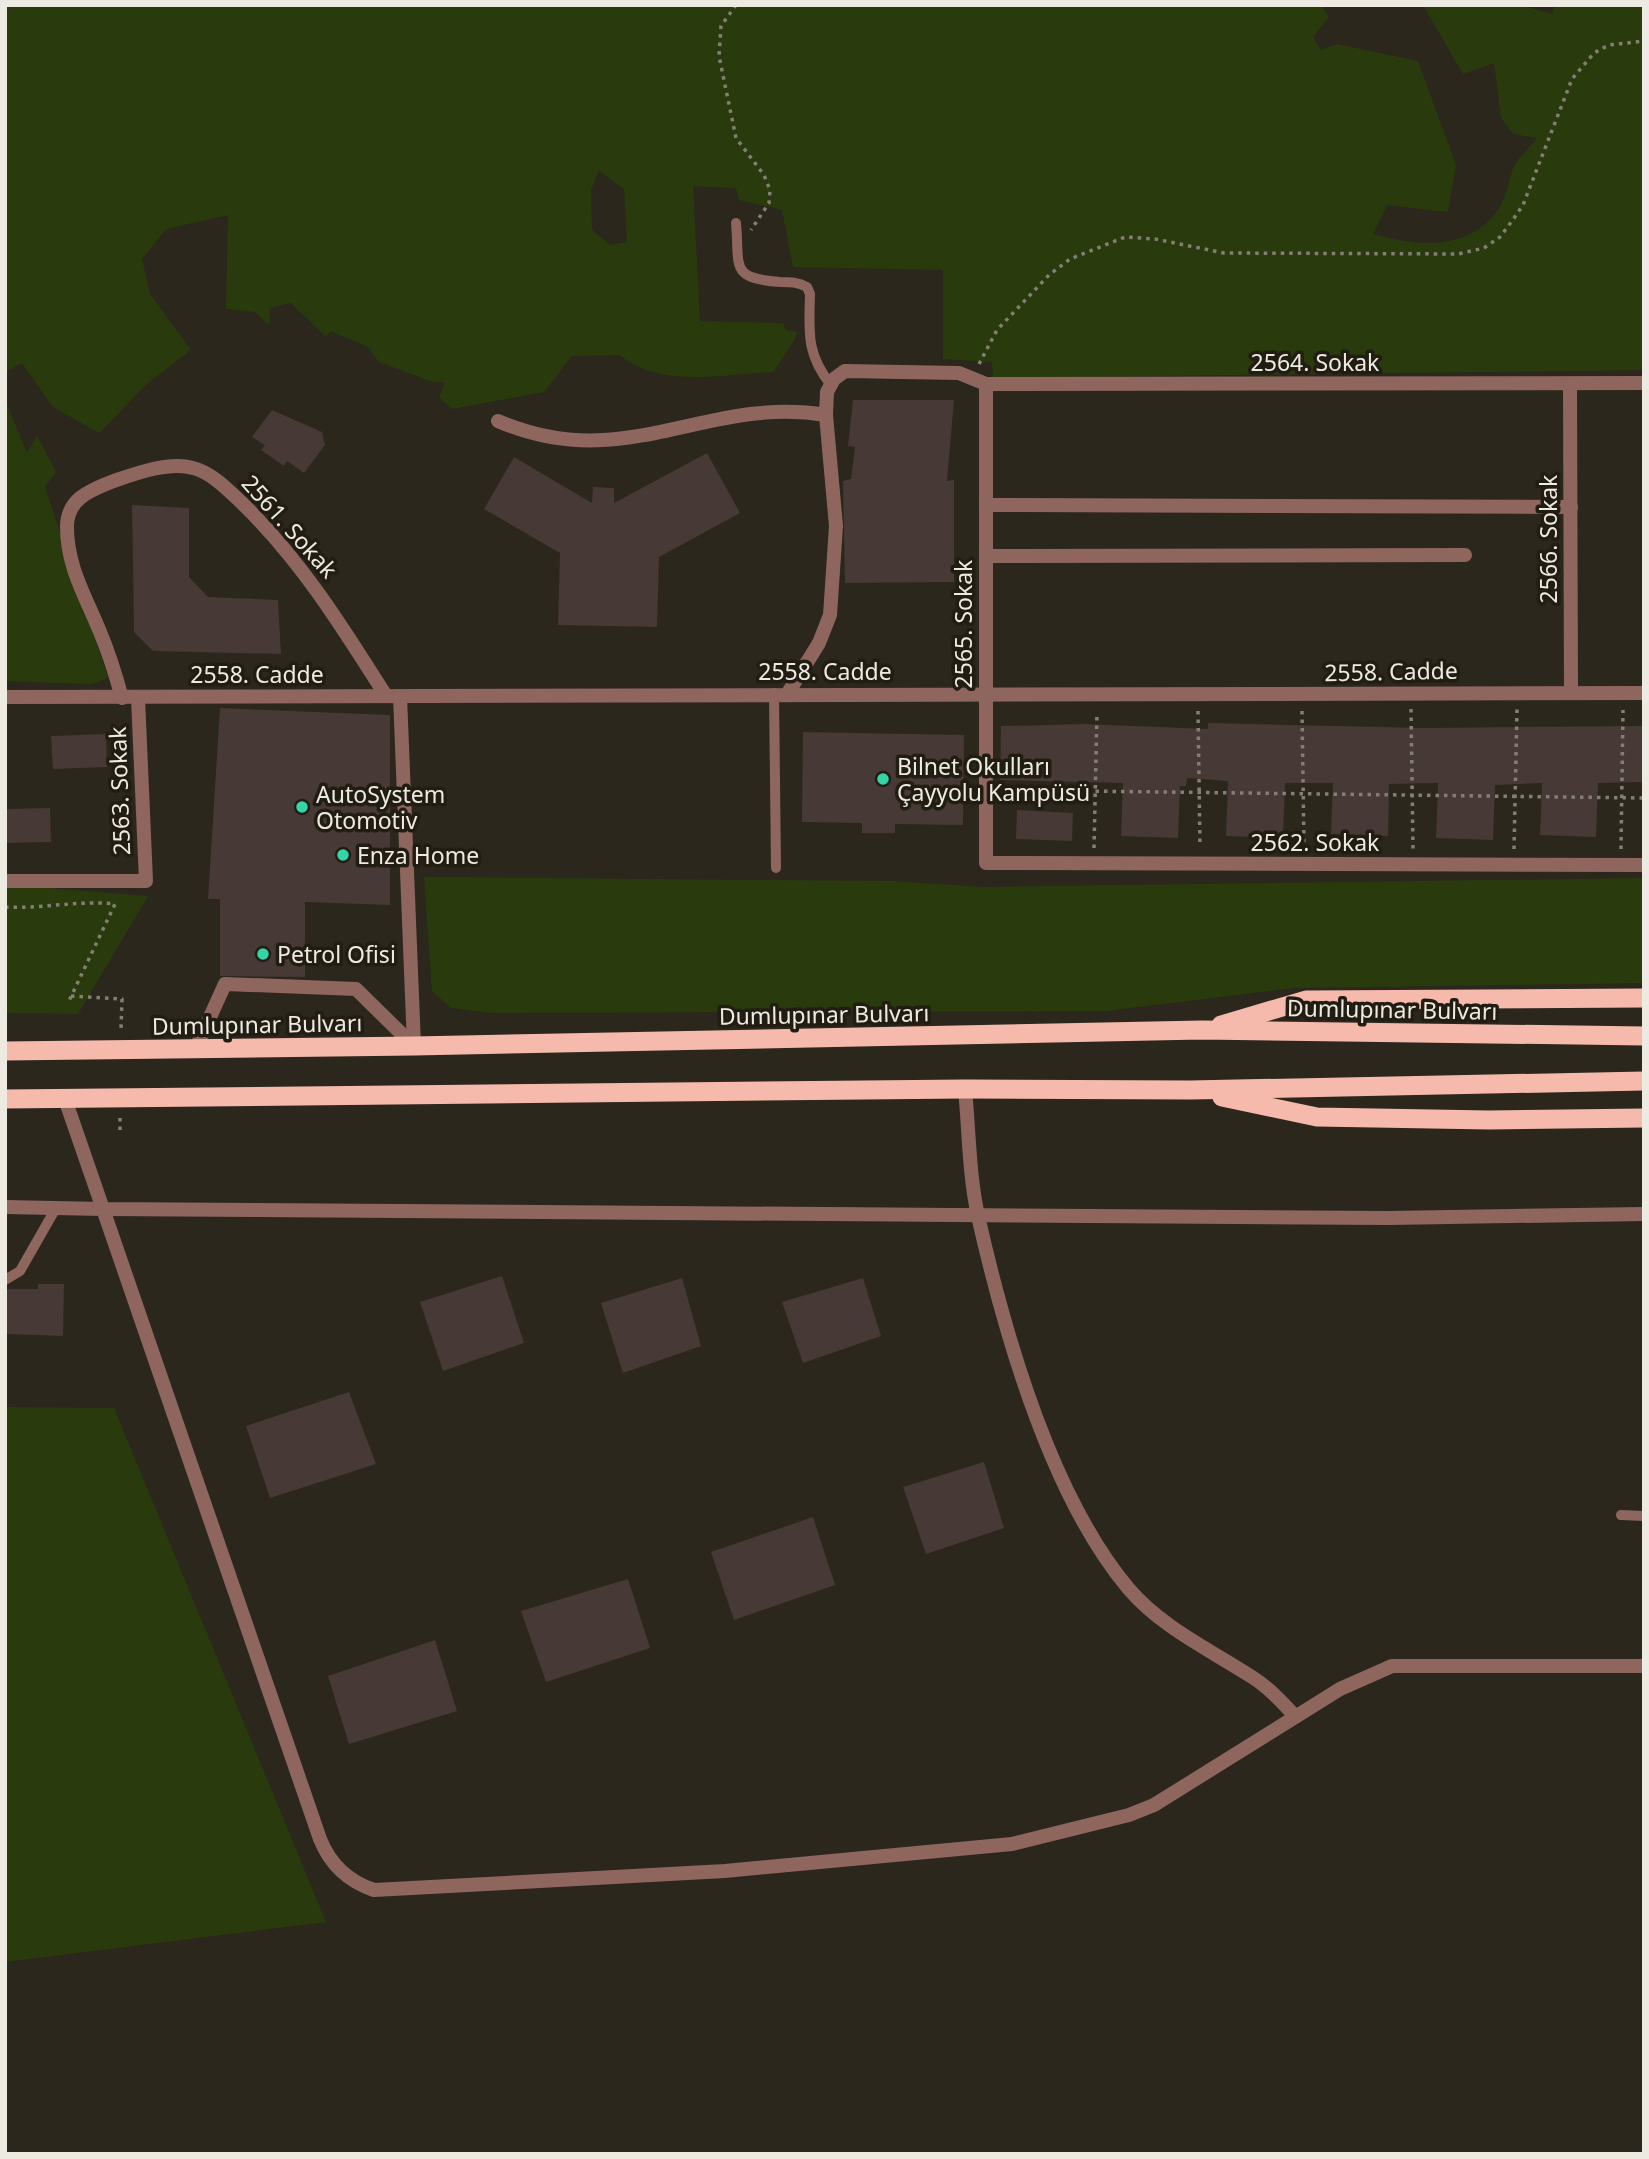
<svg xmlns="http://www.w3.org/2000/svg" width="1649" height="2159" viewBox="0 0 1649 2159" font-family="'Noto Sans',sans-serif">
	<rect width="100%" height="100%" fill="#2b271c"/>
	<g fill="#293b0c" fill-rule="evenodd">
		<path d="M5,5H1321L1329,17L1313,37L1321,50L1337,44L1418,61L1456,165L1448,212L1387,205L1373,234C1419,247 1475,252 1502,203C1508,192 1508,179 1514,167C1518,157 1530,148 1537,138L1513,134L1501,118L1494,63L1463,74L1423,5H1519L1552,14L1555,5H1644V370L993,378L992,362L943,359V270L793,267L782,210L739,200L736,188L693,186L700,321L783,323L786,330L797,332L794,341L773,372C724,374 660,389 620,355L572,356L544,392L452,409L439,397L445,382H433L379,362L368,347L331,331L326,337L291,303L270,308L269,325L255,312L226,309L228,215L166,229L142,259L150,294L191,350L149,382L99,433L53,407L22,363L5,372ZM599,171L624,189L627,242L610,245L592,230L591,190Z"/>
		<path d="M5,400L27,453L37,436L56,472L45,487L108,678L93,684L5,681Z"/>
		<path d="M424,877L893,881L982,887L1644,878V983L1294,988L1105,1011L492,1013L451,1008L432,991Z"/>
		<path d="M5,888H48L148,896L78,1014L5,1013Z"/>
		<path d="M5,1407L114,1408L326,1922L5,1962Z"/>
	</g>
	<g fill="#473935">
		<path d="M853,400H954L947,481L954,480V582L845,583L843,481L851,479L855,447L848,446Z"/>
		<path d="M272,410L322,432L325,445L304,473L287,461L284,466L261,450L265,445L252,437Z"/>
		<path d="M707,453L740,513L659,557L657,627L558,625L560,553L484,509L514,457L592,503L593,487L614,488V503Z"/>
		<path d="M132,505L189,508V577L208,597L278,600L281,654L153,651L134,632Z"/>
		<path d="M220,708L390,715V905L305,902V977L220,976V899H208Z"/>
		<path d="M1208,723L1422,728L1644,726V782L1598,783L1596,837L1540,835L1542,783L1495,785L1493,840L1436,838L1438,783L1389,784L1388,836L1331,834L1333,783H1285L1283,838L1226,836L1228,781L1187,778L1186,786H1180L1178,838L1121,836L1123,783L1000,780L1001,726L1085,724L1208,729Z"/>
		<path d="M803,732L964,735L963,825L895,824V833H862V823L802,822Z"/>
		<path d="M106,734L107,767L53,769L51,736Z"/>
		<path d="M50,808L51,842L5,843V809Z"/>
		<path d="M1017,810L1073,813L1072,841L1016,839Z"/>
		<path d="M502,1276L524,1343L443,1371L420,1302Z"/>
		<path d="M682,1278L701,1346L623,1373L601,1303Z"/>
		<path d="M863,1278L881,1336L803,1363L782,1302Z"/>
		<path d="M38,1284H64L63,1336L5,1334V1289H38Z"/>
		<path d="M349,1392L376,1464L270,1498L246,1426Z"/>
		<path d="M984,1462L1004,1528L926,1554L903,1487Z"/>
		<path d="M813,1517L835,1585L734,1620L711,1552Z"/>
		<path d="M628,1579L650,1648L546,1682L521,1611Z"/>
		<path d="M435,1640L457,1711L349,1744L328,1676Z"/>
	</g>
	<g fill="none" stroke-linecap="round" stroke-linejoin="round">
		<g stroke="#837f76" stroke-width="3.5" stroke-dasharray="3.5 5" stroke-linecap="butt">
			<path d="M736,5L721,26L719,56L736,138L764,175L770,190L769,203L751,230"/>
			<path d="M979,364L997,330L1049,275L1070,259L1125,237L1155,239L1224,253L1458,254L1484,248L1500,237L1512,221L1523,205L1572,79L1594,53L1609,45L1644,41"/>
			<path d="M1411,709L1413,849"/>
			<path d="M1198,711L1200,847"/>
			<path d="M1302,711L1304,847"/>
			<path d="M1002,790L1644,798"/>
			<path d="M1094,848L1097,712"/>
			<path d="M1514,849L1517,709"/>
			<path d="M1621,849L1623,710"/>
			<path d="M5,907C43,909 77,900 115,904L68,1003"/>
			<path d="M71,996L122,999L121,1030"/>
			<path d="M120,1130V1118"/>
		</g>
		<g stroke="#8e665e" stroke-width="10">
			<path d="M736,223C740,267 729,278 780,282C790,282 798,282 807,287L810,294C809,332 806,354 831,385"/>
			<path d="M774,693L776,868"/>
			<path d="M5,1280L20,1271L56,1208"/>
			<path d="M1621,1515L1644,1516"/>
		</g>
		<g stroke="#8e665e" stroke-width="14">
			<path d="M986,384V863L1644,865"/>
			<path d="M1570,385L1571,692"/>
			<path d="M498,421C625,476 705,395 826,415"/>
			<path d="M987,505L1571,507"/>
			<path d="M987,556L1465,555"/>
			<path d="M788,693L819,643L830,615L836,526L826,415L827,392L834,379L845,371L959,373L986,384L1644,383"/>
			<path d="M400,696L414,1046"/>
			<path d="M5,697L1644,693"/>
			<path d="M122,698C116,676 109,653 100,632C86,597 67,567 67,527C67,500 88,491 111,482C134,474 168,461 193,468C213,473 230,492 244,505C302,562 343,628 386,696"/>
			<path d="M5,881H146L138,698"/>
			<path d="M195,1050L225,984L356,989L414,1046"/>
			<path d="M965,1089C969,1130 969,1175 978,1216C1004,1331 1051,1496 1128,1588C1162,1628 1209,1649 1252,1677C1268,1687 1282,1702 1295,1716"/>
			<path d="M65,1099L103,1209L1388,1218L1644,1214"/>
			<path d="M5,1207L103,1209L320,1839C330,1864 347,1881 374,1890L725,1871L1012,1844L1129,1815L1154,1805L1340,1689L1392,1666H1644"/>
		</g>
		<g stroke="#f6baad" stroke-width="19">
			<path d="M1221,1025L1306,1000L1644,998"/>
			<path d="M5,1051L414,1046L1202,1030L1644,1036"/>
			<path d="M1222,1097L1317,1117L1489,1120L1644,1118"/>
			<path d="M5,1099L965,1089L1190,1090L1644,1081"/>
		</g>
	</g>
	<g fill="#35d4a7" stroke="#211d12" stroke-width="2.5">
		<circle cx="883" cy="779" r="7"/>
		<circle cx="302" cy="807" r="7"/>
		<circle cx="343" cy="855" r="7"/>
		<circle cx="263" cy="954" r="7"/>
	</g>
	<g text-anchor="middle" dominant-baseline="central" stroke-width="7" stroke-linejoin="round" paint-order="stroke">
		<g font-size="23" fill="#edeae2" stroke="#211d12">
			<text x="1315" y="362">2564. Sokak</text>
			<text transform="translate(290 526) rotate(48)">2561. Sokak</text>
			<text transform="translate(1548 539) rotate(-90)">2566. Sokak</text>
			<text transform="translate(963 624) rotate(-90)">2565. Sokak</text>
			<text x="825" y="671">2558. Cadde</text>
			<text transform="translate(1391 671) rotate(-1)">2558. Cadde</text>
			<text x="257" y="674">2558. Cadde</text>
			<text transform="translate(119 791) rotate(-92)">2563. Sokak</text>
			<text x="1315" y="842">2562. Sokak</text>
			<text transform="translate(1392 1009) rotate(1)">Dumlupınar Bulvarı</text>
			<text transform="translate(824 1014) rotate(-1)">Dumlupınar Bulvarı</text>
			<text transform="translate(257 1024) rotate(-1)">Dumlupınar Bulvarı</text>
		</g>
		<g font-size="23" fill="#edeae2" stroke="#211d12" text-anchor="start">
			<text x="897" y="766">Bilnet Okulları<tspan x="897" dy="26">Çayyolu Kampüsü</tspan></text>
			<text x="316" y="794">AutoSystem<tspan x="316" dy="26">Otomotiv</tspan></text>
			<text x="357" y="855">Enza Home</text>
			<text x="277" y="954">Petrol Ofisi</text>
		</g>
	</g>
	<rect width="1649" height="2159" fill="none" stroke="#edeae2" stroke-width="14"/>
</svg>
